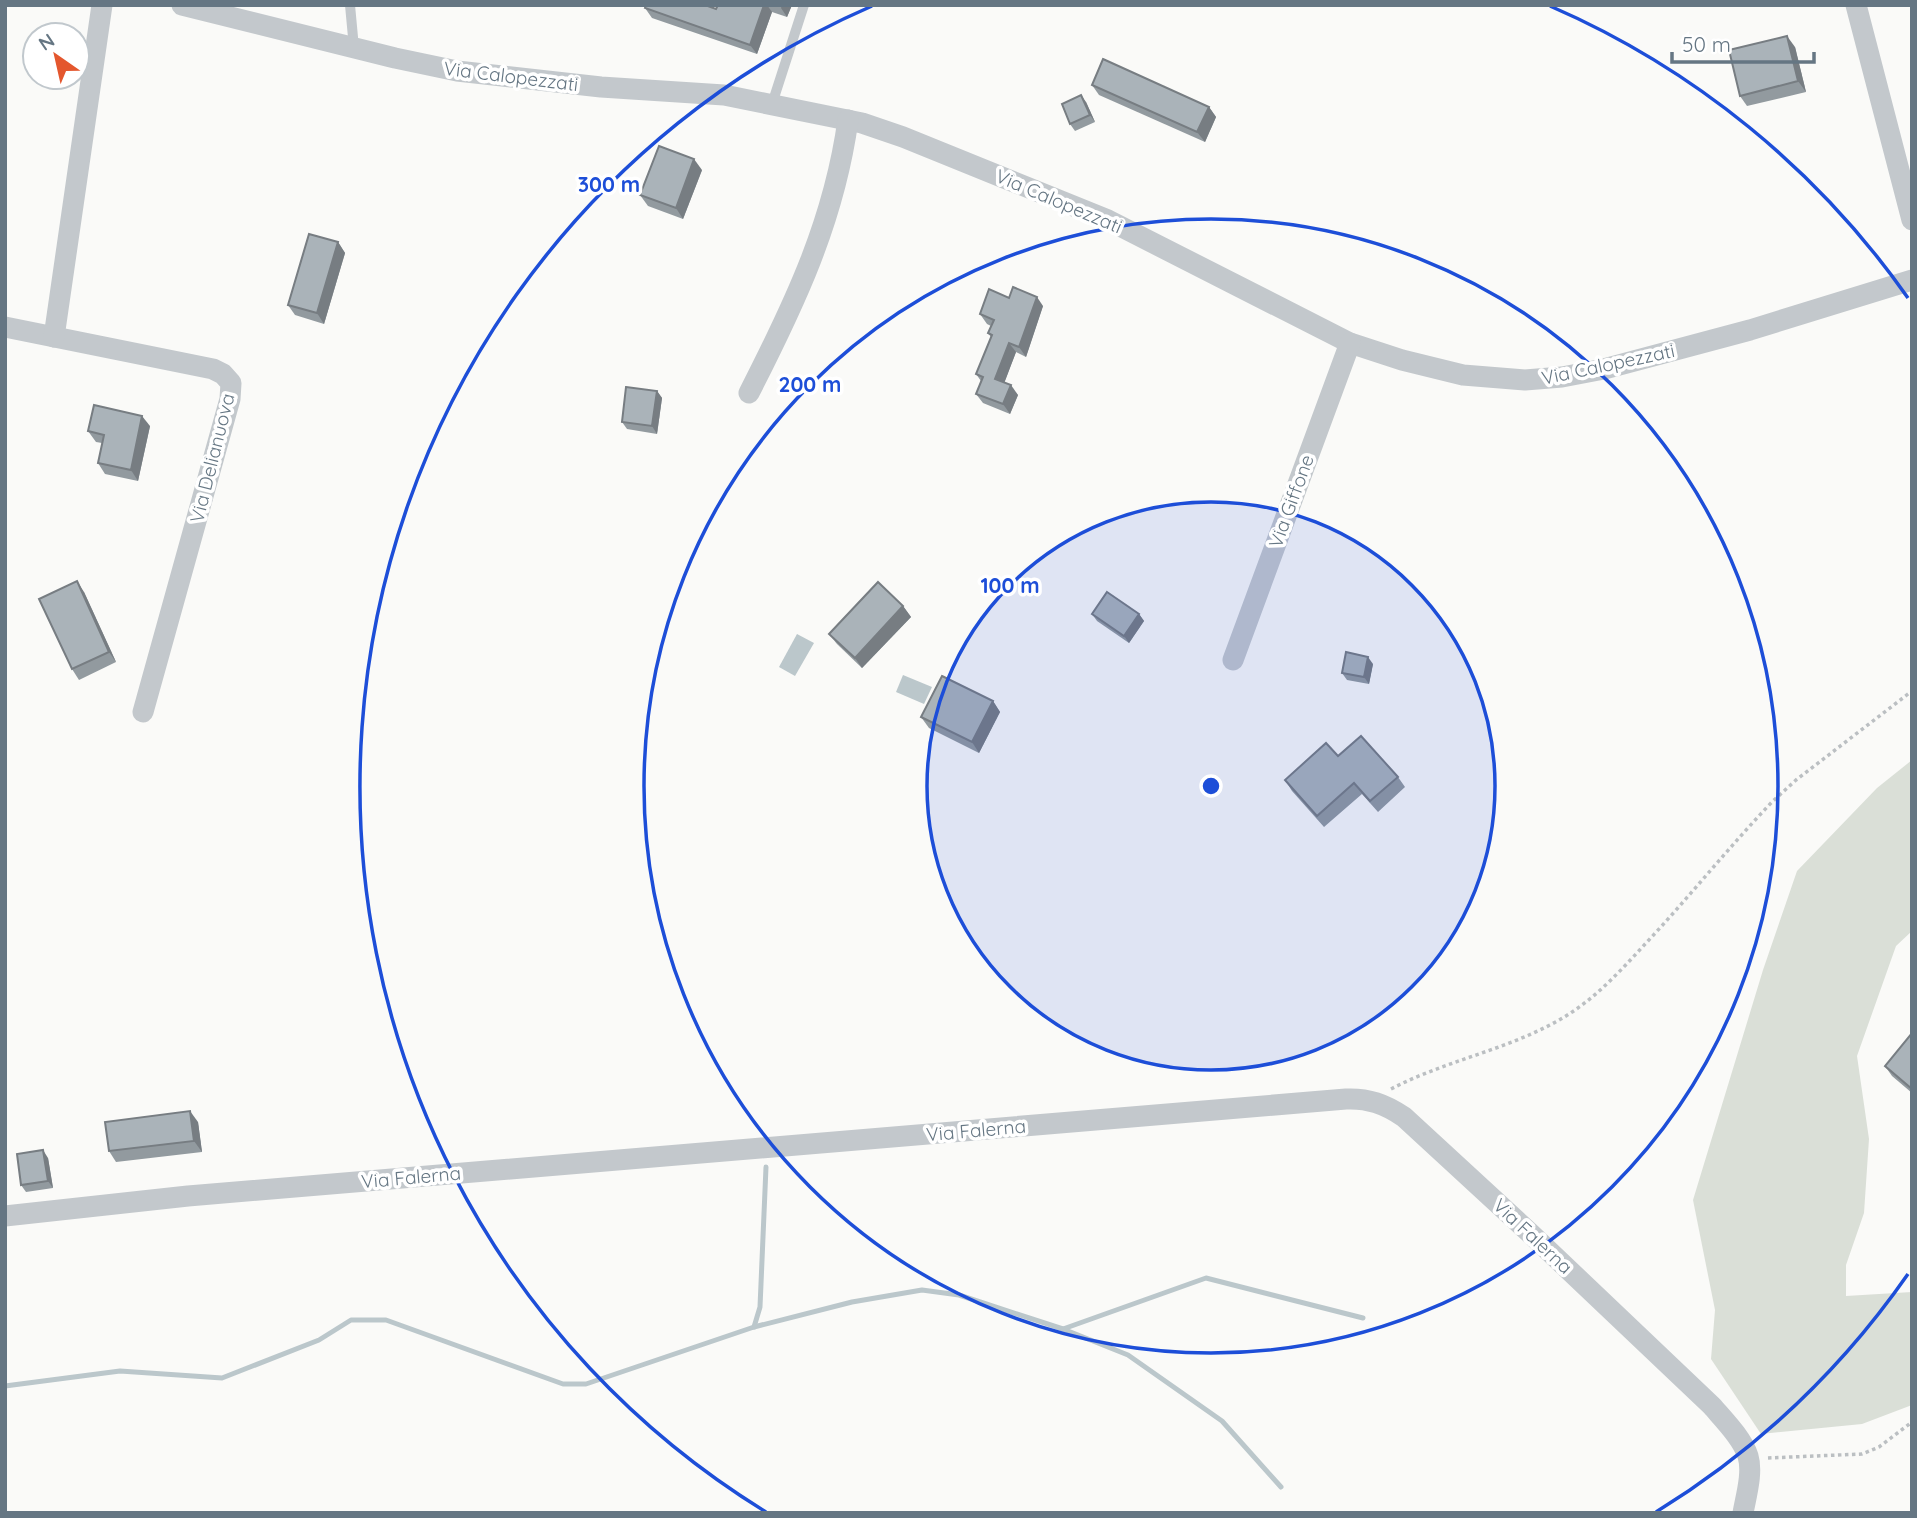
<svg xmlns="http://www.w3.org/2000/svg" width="1917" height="1518" viewBox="0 0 1917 1518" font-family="Quicksand,sans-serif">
	<rect width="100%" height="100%" fill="#fafaf8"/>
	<path fill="#dadfd7" d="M1912,760V931L1896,946L1857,1056L1869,1139L1864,1213L1846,1265V1296L1912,1292V1405L1862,1424L1761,1434L1711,1359L1715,1310L1693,1200L1763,970L1797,871L1877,788Z"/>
	<g fill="#bbc7cb">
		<path d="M797,634L814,643L795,676L779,667Z"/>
		<path d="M903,675L932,687L924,704L896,692Z"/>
	</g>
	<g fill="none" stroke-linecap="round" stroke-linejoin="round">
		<g stroke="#bbc7cb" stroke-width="5">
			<path d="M754,1327L760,1307L766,1167"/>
			<path d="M1063,1329L1206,1278L1363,1318"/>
			<path d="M5,1386L120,1371L222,1378L319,1340L351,1320H386L563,1384H586L754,1327L852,1302L922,1290L959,1295L1063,1329L1128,1355L1222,1421L1281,1487"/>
		</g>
		<g stroke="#bbbfc2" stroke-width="3.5" stroke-dasharray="3.5 3.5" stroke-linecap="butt">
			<path d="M1391,1089C1448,1059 1514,1049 1569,1014C1599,995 1623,968 1647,942C1690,896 1729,847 1772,802L1796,780L1912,691"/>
			<path d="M1768,1458L1862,1454L1879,1447L1912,1422"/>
		</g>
		<g stroke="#c3c8cc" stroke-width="10">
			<path d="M350,5L354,48"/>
			<path d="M772,104L804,5"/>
		</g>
		<g stroke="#c3c8cc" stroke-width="21">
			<path d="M182,5L395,58L457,71L601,87L724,95L862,123L903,137L1108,220L1350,343L1402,360L1463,375L1525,380L1562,377L1604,369L1750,330L1912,280"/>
			<path d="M1856,5L1912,220"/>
			<path d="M5,327L213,369L223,374L231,383L230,399L143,712"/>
			<path d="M54,337L102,5"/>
			<path d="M749,393C795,303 834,221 848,120"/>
			<path d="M1233,660L1350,343"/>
			<path d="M5,1216L188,1196L1346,1099C1368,1098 1385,1104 1404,1117L1531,1234L1712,1406C1724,1420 1742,1438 1748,1456C1753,1473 1746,1496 1743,1513"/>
		</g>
	</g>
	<g fill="#929a9f">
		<path d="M718,5H792L787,17L772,12L757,54L652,18L645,8L716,9Z"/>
		<path d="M1795,47L1806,92L1747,106L1740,96Z"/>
		<path d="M1092,85L1209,107L1216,117L1205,142L1099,95Z"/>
		<path d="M1086,102L1095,122L1075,131L1070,124Z"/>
		<path d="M702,170L683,219L648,206L640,195Z"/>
		<path d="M338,242L345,253L324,324L295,315L288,305Z"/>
		<path d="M1009,298L1043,306L1026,357L1016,352L1004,383L1018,395L1010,414L983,403L976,394L981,381L976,374L991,337L988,333L991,326L987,324L980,314Z"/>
		<path d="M657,391L662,398L657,434L627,429L622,422Z"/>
		<path d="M150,426L138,481L105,474L98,463L102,443L96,442L88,431Z"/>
		<path d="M84,592L116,662L79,680L72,669Z"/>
		<path d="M903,606L911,617L862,668L837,644L829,634Z"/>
		<path d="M1092,614H1139L1144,621L1129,643L1097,621Z"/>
		<path d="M1373,664L1369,684L1347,680L1342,673Z"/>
		<path d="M993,701L1000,712L979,753L929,728L921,717Z"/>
		<path d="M1338,756L1398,777L1405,787L1378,812L1362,794L1324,827L1292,791L1285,780Z"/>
		<path d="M1912,1033V1093L1892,1076L1885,1066Z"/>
		<path d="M198,1122L202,1152L116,1162L109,1151Z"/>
		<path d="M48,1158L53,1188L26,1192L21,1185Z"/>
	</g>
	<g fill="#777d82">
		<path d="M764,5H767L772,12L757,54L750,45Z"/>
		<path d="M782,5H792L787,17L781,8Z"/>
		<path d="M1787,36L1795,47L1806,92L1798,81Z"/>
		<path d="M1081,95L1086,102L1095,122L1090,115Z"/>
		<path d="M1209,107L1216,117L1205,142L1197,132Z"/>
		<path d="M694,159L702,170L683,219L676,208Z"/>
		<path d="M338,242L345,253L324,324L317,313Z"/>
		<path d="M1037,297L1043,306L1026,357L1019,347Z"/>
		<path d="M1009,343L1016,352L1002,389L995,379Z"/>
		<path d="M1011,385L1018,395L1010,414L1003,404Z"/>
		<path d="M657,391L662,398L657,434L652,426Z"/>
		<path d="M142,416L150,426L138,481L131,470Z"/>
		<path d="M77,581L84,592L116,662L109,652Z"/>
		<path d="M903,606L911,617L862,668L855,658Z"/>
		<path d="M1139,614L1144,621L1129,643L1124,636Z"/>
		<path d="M1368,657L1373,664L1369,684L1364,677Z"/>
		<path d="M993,701L1000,712L979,753L972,742Z"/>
		<path d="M190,1111L198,1122L202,1152L194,1141Z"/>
		<path d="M43,1150L48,1158L53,1188L48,1181Z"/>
	</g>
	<g fill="#aab3b9" stroke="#777d82" stroke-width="2">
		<path d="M646,5H705L716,9L718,5H764L750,45L645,8Z"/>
		<path d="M1787,36L1798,81L1740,96L1729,50Z"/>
		<path d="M1103,59L1209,107L1197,132L1092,85Z"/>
		<path d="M1081,95L1090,115L1070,124L1062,104Z"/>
		<path d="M659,146L694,159L676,208L640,195Z"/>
		<path d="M309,234L338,242L317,313L288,305Z"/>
		<path d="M1013,287L1037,297L1019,347L1009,343L995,379L1011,385L1003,404L976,394L983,377L976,374L992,335L988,333L994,320L980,314L989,289L1009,298Z"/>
		<path d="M626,387L657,391L652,426L622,422Z"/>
		<path d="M94,405L142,416L131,470L98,463L104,435L88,431Z"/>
		<path d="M77,581L109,652L72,669L39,599Z"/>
		<path d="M878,582L903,606L855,658L829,634Z"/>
		<path d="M1107,592L1139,614L1124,636L1092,614Z"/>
		<path d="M1346,652L1368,657L1364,677L1342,673Z"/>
		<path d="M942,676L993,701L972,742L921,717Z"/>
		<path d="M1361,736L1398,777L1370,801L1354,783L1317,816L1285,780L1326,743L1338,756Z"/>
		<path d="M1912,1033V1089L1885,1066Z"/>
		<path d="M190,1111L194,1141L109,1151L105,1122Z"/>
		<path d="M43,1150L48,1181L21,1185L17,1154Z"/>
	</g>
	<circle cx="1211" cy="786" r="284" fill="#1d4ed8" fill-opacity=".12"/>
	<g fill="none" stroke="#1d4ed8" stroke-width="3.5">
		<circle cx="1211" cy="786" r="284"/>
		<circle cx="1211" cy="786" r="567"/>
		<path d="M1908 1274A851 851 0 0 1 1656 1512M766 1512A851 851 0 0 1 872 6M1550 6A851 851 0 0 1 1908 298"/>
	</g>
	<g text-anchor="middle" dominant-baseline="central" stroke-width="7" stroke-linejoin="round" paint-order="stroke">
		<g font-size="19" fill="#657683" stroke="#fff">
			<text transform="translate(511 76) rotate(7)">Via Calopezzati</text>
			<text transform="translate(1059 201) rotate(23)">Via Calopezzati</text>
			<text transform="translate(1608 364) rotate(-12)">Via Calopezzati</text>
			<text transform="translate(212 458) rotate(-76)">Via Delianuova</text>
			<text transform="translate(1291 501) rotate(-70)">Via Giffone</text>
			<text transform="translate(976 1130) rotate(-5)">Via Falerna</text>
			<text transform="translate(411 1177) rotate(-5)">Via Falerna</text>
			<text transform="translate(1533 1236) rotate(43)">Via Falerna</text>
		</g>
	</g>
	<circle cx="1211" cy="786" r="10" fill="#1d4ed8" stroke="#fff" stroke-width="3.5"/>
	<g font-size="21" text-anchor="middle" font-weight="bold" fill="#1d4ed8" stroke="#fff" stroke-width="7" stroke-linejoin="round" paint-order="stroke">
		<text x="609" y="192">300 m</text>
		<text x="810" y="392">200 m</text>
		<text x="1010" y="593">100 m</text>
	</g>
	<rect width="1917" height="1518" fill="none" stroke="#657683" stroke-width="14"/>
	<g transform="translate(56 56) rotate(326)"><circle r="33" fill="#ffffff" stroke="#c1c8cd" stroke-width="2"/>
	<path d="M0-5L12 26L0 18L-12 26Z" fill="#e4572e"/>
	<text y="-10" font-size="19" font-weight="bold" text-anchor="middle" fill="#657683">N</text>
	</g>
	<path d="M1672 52v10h142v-10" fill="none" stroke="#657683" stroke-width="3.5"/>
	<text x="1682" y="52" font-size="21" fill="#657683" stroke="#ffffff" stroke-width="5" paint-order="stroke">50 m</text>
</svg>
